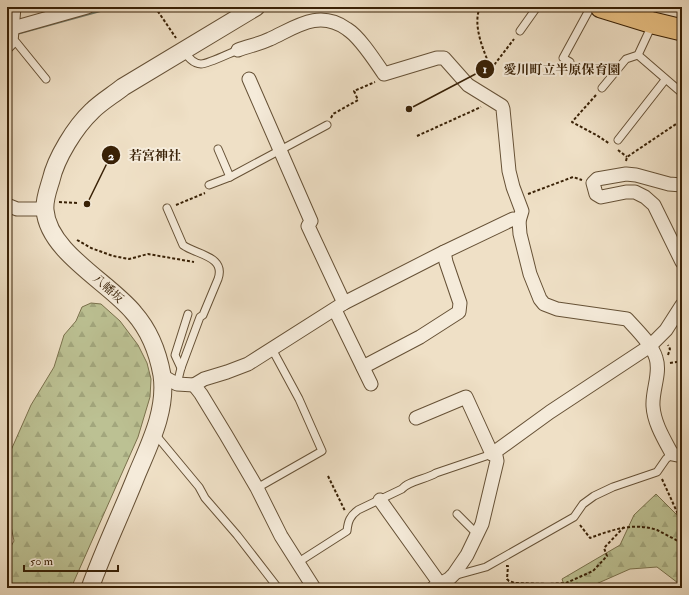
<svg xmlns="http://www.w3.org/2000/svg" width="689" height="595" viewBox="0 0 689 595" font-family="'IM FELL Double Pica','Noto Serif JP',serif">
	<defs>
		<pattern id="forest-firs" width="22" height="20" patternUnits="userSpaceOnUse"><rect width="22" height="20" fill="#bcc193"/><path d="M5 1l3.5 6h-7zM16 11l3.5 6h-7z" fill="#a2a67d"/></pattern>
	</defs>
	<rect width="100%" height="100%" fill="#efe0c6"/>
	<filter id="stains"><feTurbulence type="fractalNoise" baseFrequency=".005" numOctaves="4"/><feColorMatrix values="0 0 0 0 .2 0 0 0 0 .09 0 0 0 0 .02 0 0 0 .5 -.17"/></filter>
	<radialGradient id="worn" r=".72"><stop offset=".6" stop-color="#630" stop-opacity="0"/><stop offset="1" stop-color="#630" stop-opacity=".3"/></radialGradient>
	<g fill="url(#forest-firs)" stroke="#7a714c">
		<path d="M91,303L101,304L120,321L138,345L147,363L151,379L150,397L138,437L71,588H7V553L14,541L7,506L8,457L31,405L54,367L64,335L76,321L82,307Z"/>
		<path d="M656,494L682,520V586L657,567L630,569L587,588H565L562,579L620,545L634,515Z"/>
	</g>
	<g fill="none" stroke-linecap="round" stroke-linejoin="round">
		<path stroke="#737e71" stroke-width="3.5" d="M14,34L112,7"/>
		<g stroke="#665136" stroke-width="9">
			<g id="service">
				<path d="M520,31L537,7"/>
				<path d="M11,42H16L46,79"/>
				<path d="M184,51C188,57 193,64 201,64C208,64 230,53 238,50"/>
				<path d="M638,55L682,93"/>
				<path d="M570,62L563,58L588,12L589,7"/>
				<path d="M602,88L626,59L638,55L652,25"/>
				<path d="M618,140L665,80"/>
				<path d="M218,149L230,177"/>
				<path d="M209,185L230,177L327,125"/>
				<path d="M167,208L183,245C197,255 226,256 218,279L203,315L200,317L181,368L177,384"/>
				<path d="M181,368L175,355L188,314"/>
				<path d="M155,434L199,487L205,498L237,535L278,588"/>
				<path d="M257,488L322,451L299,399L272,349"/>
				<path d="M457,514L477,534"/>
				<path d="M297,563L347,531C348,521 350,516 358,510L402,489C408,481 427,479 436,473L492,454"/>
				<path d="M455,574L457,575L486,567L574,517L583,504L594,496L613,487L657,472L666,459L672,454"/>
			</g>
		</g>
		<g stroke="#665136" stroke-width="15">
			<g id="minor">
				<path d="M13,28L87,7"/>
				<path d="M7,46L11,42L14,7"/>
				<path d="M238,50C248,46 260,44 270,39C296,27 319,9 347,29C360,37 375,61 384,74L437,58H444L468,85L502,106L503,109L509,171L513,187L522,211L519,221L520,234L530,274L540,299L544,304L557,309L627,319C636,329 652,344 656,358C661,373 652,390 653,406C654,423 664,439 672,454L682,456"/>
				<path d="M249,79L311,221L308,226L344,303"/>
				<path d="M682,185L669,184L636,175L626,174L597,179L593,183L596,194L601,197L626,192H635L645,197L654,205L682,262"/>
				<path d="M7,205L17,209H45"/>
				<path d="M335,310L371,384"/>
				<path d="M363,367L420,337L459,312L460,303L446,262L444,252"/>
				<path d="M162,376L177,384L194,385"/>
				<path d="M416,418L466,397L492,454"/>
				<path d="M380,500L440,584"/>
				<path d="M314,588L281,536L257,488L226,435L201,394L194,385L204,379L227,372L248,364L344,303L444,252L513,219L519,221"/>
				<path d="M433,588L449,579L454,574L467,555L482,524L497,461L496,456L492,454L550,412L650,346L666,330L682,305"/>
			</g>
		</g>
		<g stroke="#665136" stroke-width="19">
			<path id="tertiary" d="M90,588C104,549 122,512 137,474C150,443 167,410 162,375C158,353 149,330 134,313C110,283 48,252 45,210C44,200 48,190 51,180C56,158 75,127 92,111C101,102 113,95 123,87L256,7"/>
		</g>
		<g stroke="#392106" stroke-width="23">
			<path id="primary" d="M601,7L653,23L682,30"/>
		</g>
		<g stroke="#392106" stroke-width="2" stroke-dasharray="3 2" stroke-linecap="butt">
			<path d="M155,7L176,38"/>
			<path d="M480,7C472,26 484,51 491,69L514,39"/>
			<path d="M596,95L572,122L598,136L610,144"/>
			<path d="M331,118L333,114L358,100L354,91L375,82"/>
			<path d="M417,136L481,107"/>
			<path d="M618,150L627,157"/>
			<path d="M626,161L627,157L682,120"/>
			<path d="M528,194L573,177L582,180"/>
			<path d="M59,202L78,203"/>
			<path d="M176,205L205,193"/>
			<path d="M77,240L91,248L113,256L129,259L148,254L194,262"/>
			<path d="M668,355L670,349L668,345"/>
			<path d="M670,363L682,361"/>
			<path d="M328,476L345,511"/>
			<path d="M662,479L677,512L682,528"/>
			<path d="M580,525L590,538C611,530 634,522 657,530C665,534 674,539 682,543"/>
			<path d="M506,566H508L507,579L509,581L515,583L548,584L566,583L593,571L607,556L604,548L624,527"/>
			<path d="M154,587L157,588"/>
		</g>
		<use href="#service" stroke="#f5ebda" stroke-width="7"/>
		<use href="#minor" stroke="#f5ebda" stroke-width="13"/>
		<use href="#tertiary" stroke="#f5ebda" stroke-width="17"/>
		<use href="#primary" stroke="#e8c083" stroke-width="21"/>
	</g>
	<g text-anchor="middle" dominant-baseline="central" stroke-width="4" stroke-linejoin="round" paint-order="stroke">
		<g font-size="12" fill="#392106" stroke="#f5ebda">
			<text transform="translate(108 289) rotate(42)">八幡坂</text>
		</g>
	</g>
	<path fill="none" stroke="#392106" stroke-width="1.5" d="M409 109L485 69M87 204L111 155"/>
	<g fill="#392106" stroke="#f5ebda" stroke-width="1.5">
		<circle cx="409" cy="109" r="4"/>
		<circle cx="87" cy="204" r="4"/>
		<circle cx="485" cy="69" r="10"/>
		<circle cx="111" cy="155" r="10"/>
	</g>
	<g font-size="12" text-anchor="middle" font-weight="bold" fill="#fff">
		<text x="485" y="73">1</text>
		<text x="111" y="160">2</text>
	</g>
	<g font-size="13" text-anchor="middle" font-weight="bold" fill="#392106" stroke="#f5ebda" stroke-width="4" stroke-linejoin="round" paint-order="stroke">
		<text x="562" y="74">愛川町立半原保育園</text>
		<text x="155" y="160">若宮神社</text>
	</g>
	<rect width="689" height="595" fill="none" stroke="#efe0c6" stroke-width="24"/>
	<rect x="8" y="8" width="673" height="579" fill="none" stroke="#392106" stroke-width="2"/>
	<rect x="12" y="12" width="665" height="571" fill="none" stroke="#392106"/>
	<path d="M24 565v6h94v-6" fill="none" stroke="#392106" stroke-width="2"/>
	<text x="30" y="565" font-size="12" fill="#392106" stroke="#f5ebda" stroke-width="3" paint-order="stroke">50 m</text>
	<rect width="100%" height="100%" filter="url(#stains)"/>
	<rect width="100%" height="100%" fill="url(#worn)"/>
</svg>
